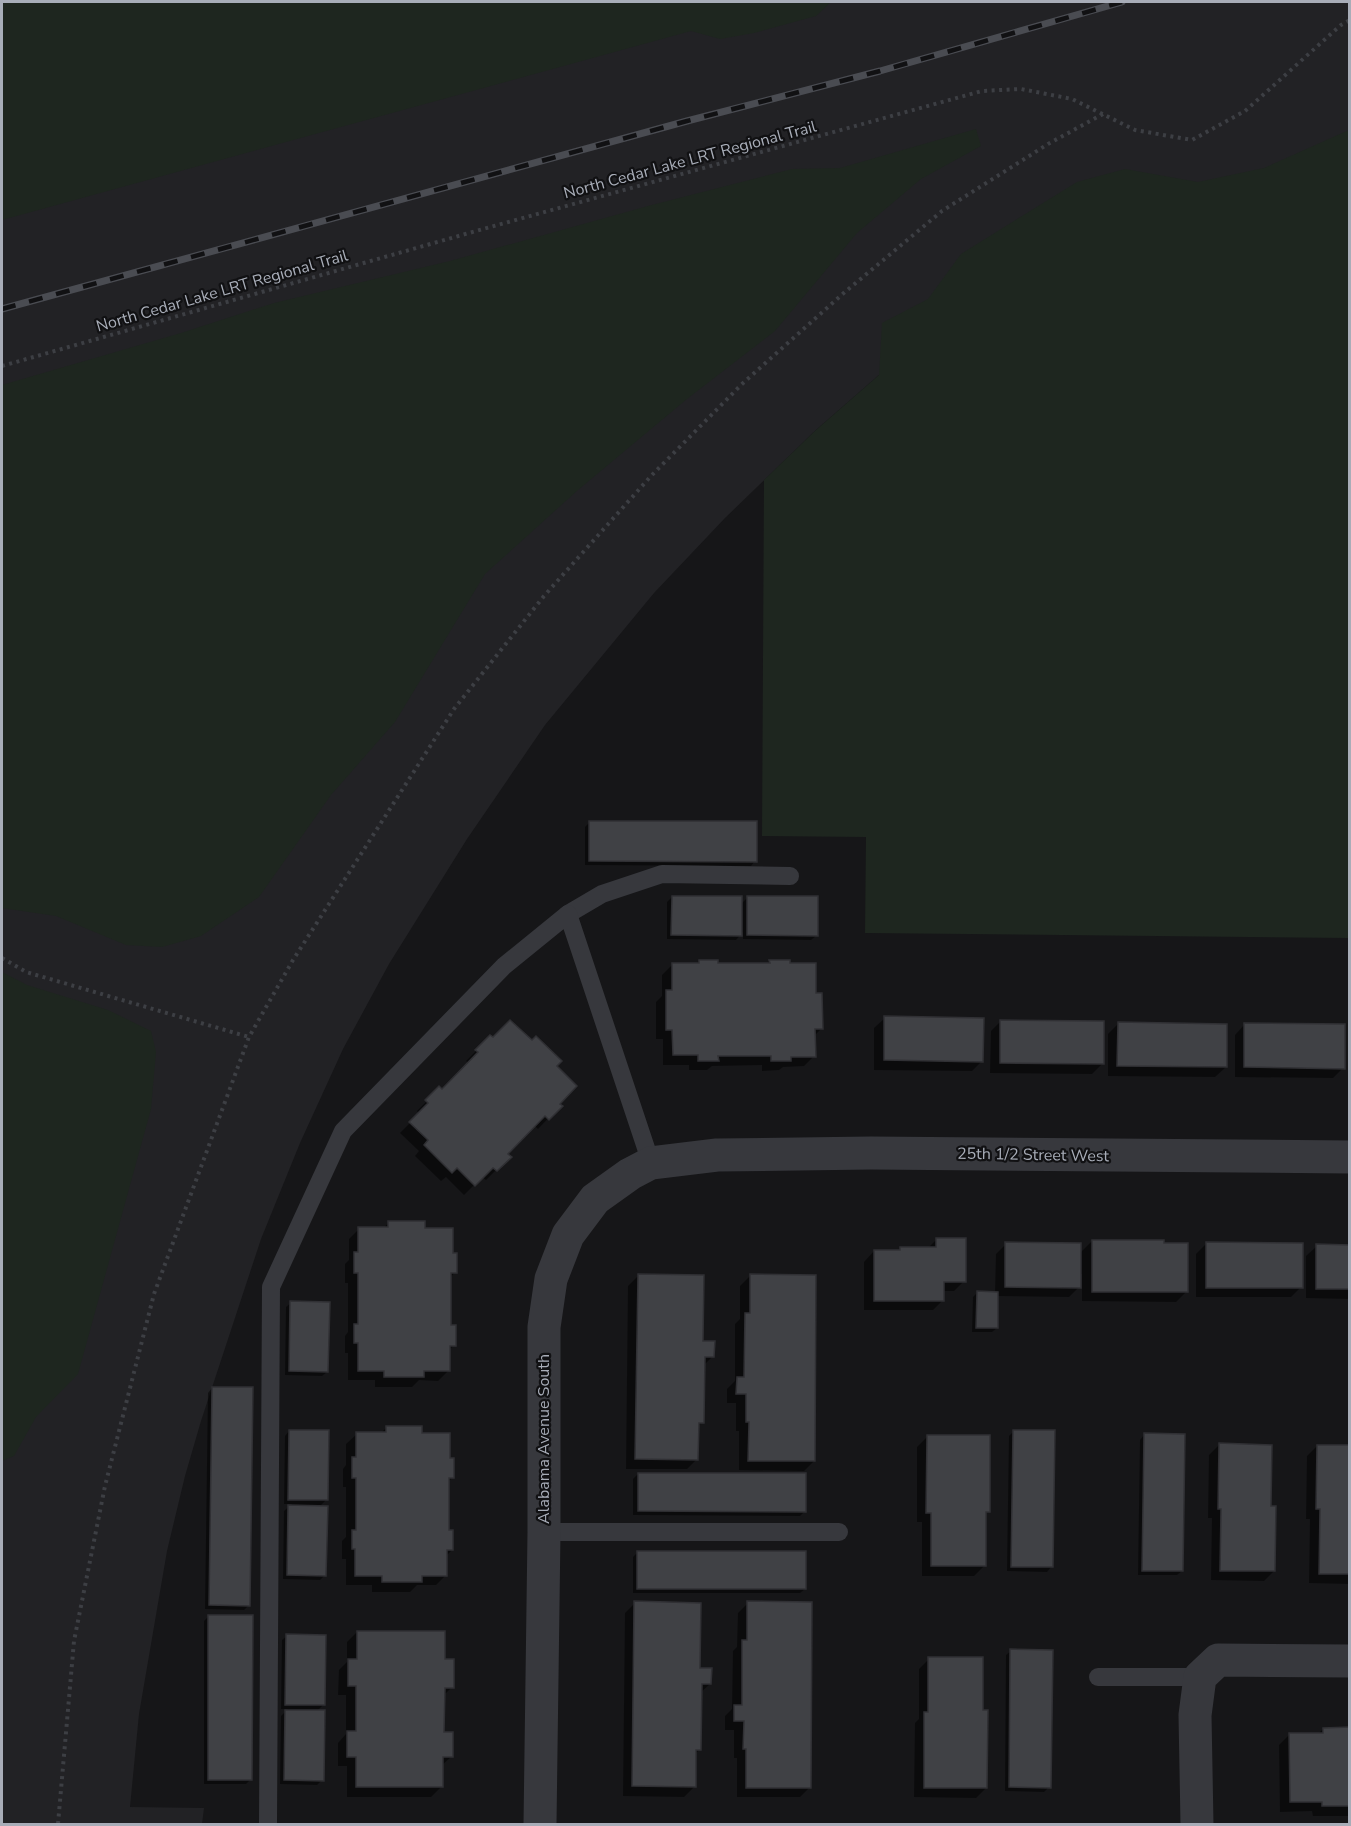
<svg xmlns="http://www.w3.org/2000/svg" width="1351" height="1826" viewBox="0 0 1351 1826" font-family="'Nunito Sans',sans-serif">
	<rect width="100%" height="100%" fill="#161618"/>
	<path fill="#222225" d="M2,2H1349V169L879,375L816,430L725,518L654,593L545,725L467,839L389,964L343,1049L300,1143L261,1239L201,1421L185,1476L167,1551L139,1714L130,1807L204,1808L202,1824H2Z"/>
	<g fill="#1e261f">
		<path d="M2,2H831L816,16L754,33L720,39L691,31L2,220Z"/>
		<path d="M976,129L981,146L921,179L857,233L775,331L687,399L578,490L485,574L395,722L331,795L259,897L201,936L162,947L126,945L56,916L2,908V385L181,333L274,303L450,261L648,206L792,169L840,168Z"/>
		<path d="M1349,130V938L865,933L866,837L762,836L764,480L816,430L879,375L882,323L928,299L961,254L1077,182L1125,169L1198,182L1264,168Z"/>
		<path d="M2,972L27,985L108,1010L151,1031L156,1052L151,1109L78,1374L36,1417L14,1456L2,1461Z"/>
	</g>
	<g fill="#0007">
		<path d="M590,822L755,861L751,866L585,865V827Z"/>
		<path d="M672,897L741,904L748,897L816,936L811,940L743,939V932L736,940L667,939V902Z"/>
		<path d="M699,961L717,965L767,964L770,961L789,965L815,994L821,1029L814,1036V1056L804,1066L783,1067L779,1070L762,1071V1065L712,1066L707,1070H689V1065H663V1039H656V1002L662,996V975L672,965H695Z"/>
		<path d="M885,1018L982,1061L972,1071L874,1070V1028Z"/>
		<path d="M1001,1021L1102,1064L1092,1074L990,1073L991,1031Z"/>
		<path d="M1118,1024L1226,1067L1215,1077L1108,1076V1034Z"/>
		<path d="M1245,1024L1343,1068L1333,1078L1235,1077V1035Z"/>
		<path d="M480,1047L555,1066L558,1104L560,1106L538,1129L534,1125L506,1154L509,1157L486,1180L482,1177L464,1195L446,1177L441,1181L415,1156L419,1151L400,1133L419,1114L417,1111L439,1089L441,1091L469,1063L466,1061Z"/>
		<path d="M389,1222L423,1230L452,1255L455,1272L450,1278V1326L454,1345L448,1351V1371L438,1381L419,1380L412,1387H375V1380H348V1353H345V1336L348,1332V1283H345V1264L349,1260V1239L359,1229H383Z"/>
		<path d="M936,1240L964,1281L954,1291H943V1300L933,1310H864V1262L874,1251H898L900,1249H927Z"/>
		<path d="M1092,1241L1186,1292L1176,1302L1082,1301V1274H1079V1287L1069,1297L997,1296V1328L992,1332H972L973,1297L977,1293H995L996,1254L1006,1244L1079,1254Z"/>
		<path d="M1206,1244L1301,1287L1291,1297H1196V1254Z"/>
		<path d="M1317,1246H1350V1299L1306,1298V1256Z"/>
		<path d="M638,1276L713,1356L703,1366L702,1422L698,1427L697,1459L687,1469H626L628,1286Z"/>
		<path d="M750,1276L814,1461L804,1471L739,1470V1431H736V1403H727V1389L735,1381V1324L740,1319V1286Z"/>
		<path d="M291,1303L327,1372L322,1376L285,1375L286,1307Z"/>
		<path d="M212,1388L249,1605L244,1610L205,1609L208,1393Z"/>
		<path d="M387,1427L421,1435L449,1460L453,1477L447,1483V1532L452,1550L446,1556V1575L436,1585H417L410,1592H372V1585H346V1559H342V1541L346,1537V1487H343V1469L346,1465V1444L357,1434H380Z"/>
		<path d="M289,1431L326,1500L319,1507L325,1575L320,1580L283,1579L284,1511L292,1504H284L285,1436Z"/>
		<path d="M1014,1431L1051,1567L1047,1572L1007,1571L1009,1436Z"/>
		<path d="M1144,1435L1182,1571L1177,1575H1138L1140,1440Z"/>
		<path d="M927,1437L988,1511L984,1515V1566L974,1576H922V1522H917V1447Z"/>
		<path d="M1219,1445L1270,1507L1274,1571L1264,1581L1211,1580L1212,1518H1208L1209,1455Z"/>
		<path d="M1317,1446H1350V1584L1309,1583L1310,1519H1306L1307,1456Z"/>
		<path d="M638,1474L805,1511L800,1516L633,1515V1479Z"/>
		<path d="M638,1552L805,1589L800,1593H633V1557Z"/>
		<path d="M635,1603L699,1670L710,1684L700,1693V1749L695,1754L694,1787L684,1797L623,1796L625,1613Z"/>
		<path d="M748,1603L810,1787L800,1797H737V1758H734V1730H725V1716L732,1709L733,1651L737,1647L738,1613Z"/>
		<path d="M209,1616L251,1779L246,1784H204V1621Z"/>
		<path d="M357,1632L444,1660L452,1687L443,1696V1733L451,1757L441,1766V1787L431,1797H347V1766H338V1743L346,1734V1695H338L339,1670L347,1662V1642Z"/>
		<path d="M287,1636L323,1705L316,1712L322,1780L317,1785L280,1784L281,1716L288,1709H281L282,1640Z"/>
		<path d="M1011,1651L1049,1787L1044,1792L1005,1791L1006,1655Z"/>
		<path d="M929,1659L981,1711L986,1788L976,1798L914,1797L915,1723L919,1719V1669Z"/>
		<path d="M1323,1729H1350V1816H1313L1312,1811L1280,1812L1279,1745L1289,1735L1318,1734Z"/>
	</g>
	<g fill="#404145" stroke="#303034" stroke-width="1.5">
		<path d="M589,821H757V862L589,861Z"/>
		<path d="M672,896H742V936L671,935Z"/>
		<path d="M747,896H818V936L747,935Z"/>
		<path d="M699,960H718V963H770L769,960H790V963H816V993H822L823,1029H815L816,1057H791V1061H771V1056H718L719,1061H698V1055H673L672,1030H666V990H672V963H699Z"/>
		<path d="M884,1016L984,1018L983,1062L884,1060Z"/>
		<path d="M510,1020L532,1040L536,1036L562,1061L557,1066L577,1086L560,1104L563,1106L549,1120L545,1116L508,1154L512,1157L497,1171L493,1168L475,1186L457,1168L452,1173L424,1145L428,1140L409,1122L428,1103L425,1100L439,1086L442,1089L478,1052L475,1050L490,1035L493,1037Z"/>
		<path d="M1000,1020L1104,1021V1064L1000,1063Z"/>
		<path d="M1118,1022L1227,1024V1067L1117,1066Z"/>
		<path d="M1244,1023L1345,1024V1069L1244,1067Z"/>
		<path d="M388,1221H425V1228H453V1253H457V1273H451V1325H456V1346H450V1371H424V1377H384V1371H358V1343H354V1324H358V1273H354V1252H358V1227H388Z"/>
		<path d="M936,1238H966V1282H944V1301H874V1250H900V1247H936Z"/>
		<path d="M1092,1240H1164V1243H1188V1292H1092Z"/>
		<path d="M1005,1242L1081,1243V1288L1005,1287Z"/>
		<path d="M1206,1242L1303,1243V1288H1206Z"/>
		<path d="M1316,1244L1350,1245V1289H1316Z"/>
		<path d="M638,1274L704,1275L703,1341H715L714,1357H705L704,1423H699L698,1460L635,1459Z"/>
		<path d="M750,1274L816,1275L815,1461H748L749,1422H746V1394H736L737,1377H744L745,1313H750Z"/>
		<path d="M977,1291L998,1292V1328H976Z"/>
		<path d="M290,1301L330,1302L328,1372L289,1371Z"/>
		<path d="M212,1387H253L250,1606L209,1605Z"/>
		<path d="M386,1426H422V1433H450V1458H454V1478H449V1530H453V1550H447V1576H422V1582H382V1576H355V1549H352V1530H356V1478H352V1457H356V1432H386Z"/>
		<path d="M289,1430H329L328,1500H288Z"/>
		<path d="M1013,1430H1055L1053,1567H1011Z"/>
		<path d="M1144,1433L1185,1434L1183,1571H1142Z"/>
		<path d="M927,1435H990V1512H986V1566H931V1513H926Z"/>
		<path d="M1219,1443L1272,1445L1271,1506H1276L1275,1571H1220L1221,1509H1218Z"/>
		<path d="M1317,1445H1350V1574H1319L1320,1509H1316Z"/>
		<path d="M638,1473H806V1512L638,1511Z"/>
		<path d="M288,1505L328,1506L326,1576L287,1575Z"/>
		<rect x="637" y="1551" width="169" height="38"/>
		<path d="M634,1601L701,1603L700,1668H712L711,1684H702L701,1750H696V1787L632,1786Z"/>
		<path d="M747,1601L812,1602L811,1788H746V1749H743L744,1721H734V1705H742V1640H747Z"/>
		<path d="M208,1615H253L252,1780H208Z"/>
		<path d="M357,1631H445V1659H454V1688H445L444,1732H453V1757H443V1787H356V1757H347V1731H356V1686H348V1659H357Z"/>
		<path d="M286,1634L326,1635L325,1705H285Z"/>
		<path d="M1010,1649L1053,1650L1051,1788L1009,1787Z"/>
		<path d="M928,1657H983V1710H988L987,1788H924V1712H928Z"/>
		<path d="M285,1710H325L324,1781L284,1780Z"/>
		<path d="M1350,1727V1806H1322V1802H1290L1289,1733H1323V1728Z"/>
	</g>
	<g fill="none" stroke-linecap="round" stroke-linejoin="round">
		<g stroke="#3d3f44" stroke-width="4" stroke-dasharray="3 4.5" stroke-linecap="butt">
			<path d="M2,366L476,231L982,91L1021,89L1072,99L1135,130L1192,140L1245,111L1341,25L1350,20"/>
			<path d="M2,958L26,972L249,1037"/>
			<path d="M58,1824L74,1641L105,1486L154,1294L249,1037L293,960L454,709L544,596L651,476L741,385L845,292L942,211L1048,144L1103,114"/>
		</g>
		<g stroke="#37383d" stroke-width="18">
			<path d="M568,914L602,894L662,874L790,876"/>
			<path d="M544,1532H839"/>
			<path d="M1098,1677H1200"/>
			<path d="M268,1824L271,1287L343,1131L504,966L568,914L651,1163"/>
		</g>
		<g stroke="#37383d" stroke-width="33">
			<path d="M540,1824L544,1532V1327L551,1279L568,1235L595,1199L630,1174L651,1163L717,1155L871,1153L1350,1157"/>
			<path d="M1197,1824L1195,1715L1200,1677L1218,1660L1350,1661"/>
		</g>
		<g stroke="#4a4c52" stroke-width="7">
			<path id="rail" d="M2,309L687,121L880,71L1122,2"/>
		</g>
		<use href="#rail" stroke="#111113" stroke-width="4.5" stroke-dasharray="14" stroke-linecap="butt"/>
	</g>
	<g text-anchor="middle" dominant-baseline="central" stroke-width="4.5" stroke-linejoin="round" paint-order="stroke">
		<g font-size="16" fill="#a8adb8" stroke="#111113">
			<text transform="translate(690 160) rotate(-15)">North Cedar Lake LRT Regional Trail</text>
			<text transform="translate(222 291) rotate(-16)">North Cedar Lake LRT Regional Trail</text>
			<text transform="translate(1033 1155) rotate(1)">25th 1/2 Street West</text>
			<text transform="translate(544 1439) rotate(-90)">Alabama Avenue South</text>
		</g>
	</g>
	<rect width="1351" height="1826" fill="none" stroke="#a8adb8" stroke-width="6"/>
</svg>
